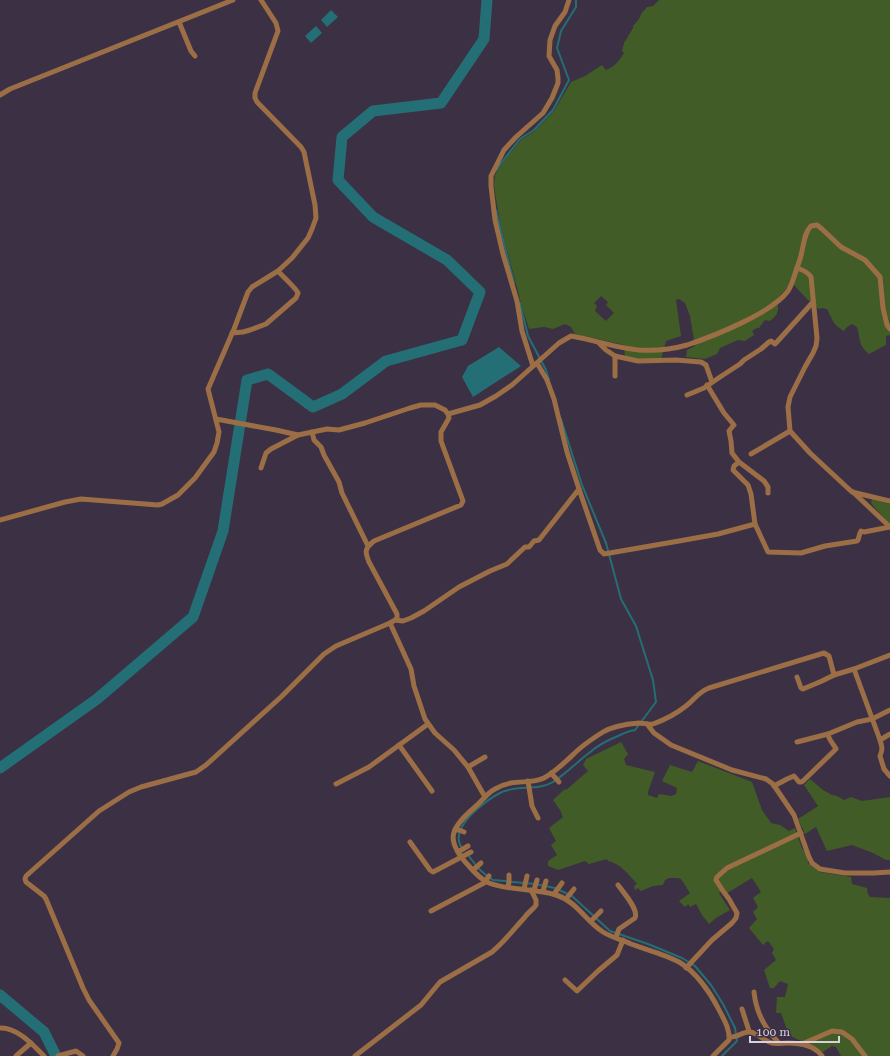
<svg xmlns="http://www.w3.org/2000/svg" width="890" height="1056" viewBox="0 0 890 1056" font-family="'Roboto Serif',serif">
	<rect width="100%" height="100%" fill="#3c3045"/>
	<g fill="#415c26" fill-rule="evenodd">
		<path d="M659,0H890V335L886,336V345L869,354C857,344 861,339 857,327L852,324L847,327L844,331C832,324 833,320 827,309L822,308L819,309L808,300L791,282L786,289L777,299C779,310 779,314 770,321L765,320L759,328H757L752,331L754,335L745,341L738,340L720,348L717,354L705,359L686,357L687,350L695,346L690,316L685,303L679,299L676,300L681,336L666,341L661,359L638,360L625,356L624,345L575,334L571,327L565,324L553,329L544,327L529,329L522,307L500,223L494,186L495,175L506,158L521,140L535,131L554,111L571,82L585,76L602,65L606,70C614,67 619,61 624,53L622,51L624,43L633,28V26L639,19L641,14L647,7L653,6ZM601,296L608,302L606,305L614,313L606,321L595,311L597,306L594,303Z"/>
		<path d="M872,499L890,504V524L875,508L871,503Z"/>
		<path d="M621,742L628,754L624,759L626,765L655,772L648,792V795L657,798L659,794L671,796L676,794L677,788L662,781L670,765L692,772L698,761L752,782L762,810L771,823L780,825L789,831L795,828L802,848L806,854H810L808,861V863L820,872L851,877L852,884L867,888L868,894L870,897L890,898V1056H841L836,1047L832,1046L823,1052L789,1035L781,1013H776L777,997H785L788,984L780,981L774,988H770L764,970L776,960L772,953L774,949L768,941L763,945L749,928L757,919L753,912L758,907L753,898L761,892L752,878L727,893L725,889L719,893L730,910L716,918L709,924L702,915L696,904L690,907L688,904L685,907L679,901L690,893L681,879L678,878H669L665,880L663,885L653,886L641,891L638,888L635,890L634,886L637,884C629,875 620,863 608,861L607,859L589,864L585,861L558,870L548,866V861L557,855L551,845L556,841L549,828L563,817L560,810L553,800L565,789L566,790L588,771L583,765L586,759Z"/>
		<path d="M810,779L823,790L832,795L837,796L844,800L851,797L862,801L890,797V860H886L873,853L852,845L827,851L816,827L805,834L798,819L818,806L804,785Z"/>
	</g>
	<g fill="#246f75">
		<path d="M331,10L338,17L327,27L321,20Z"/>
		<path d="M316,26L322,33L311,43L305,36Z"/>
		<path d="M499,347L521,366L473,397L462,377L468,366Z"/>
	</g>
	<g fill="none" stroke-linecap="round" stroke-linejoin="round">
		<g stroke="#246f75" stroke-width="2">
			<path d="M496,171L505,158L520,139L534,130L553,110L569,80L557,48L561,31L576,7V0"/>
			<path d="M496,210L499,223L514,283"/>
			<path d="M520,303L528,336L546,370L549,380"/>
			<path d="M462,848C447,828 487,799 502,792C518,785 538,791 553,782C566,774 577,762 589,753C597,746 608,740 618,736C624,733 629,731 635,730L656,702L653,680L636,626L621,599L606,543L582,485L561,419"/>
			<path d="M468,855L478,868L487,876L493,880L535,884L555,888L572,896L610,931L648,944L682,958L695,966L711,985L723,1004L735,1028L737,1041L722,1056"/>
		</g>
		<g stroke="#246f75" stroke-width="11">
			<path d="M0,768L97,699L193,617L223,531L247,380L268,374L313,407L342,394L386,361L462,340L480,292L447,260L373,217L338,180L342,137L373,111L441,103L484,39L487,0"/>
			<path d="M0,995L44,1032L56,1056"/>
		</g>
		<g stroke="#9c6e45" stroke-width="5">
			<path d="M179,22L191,51L195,56"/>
			<path d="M0,95L10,89L233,0"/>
			<path d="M797,268C803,270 808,272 811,277L817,338L816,346L813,353L805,367L790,397L788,407L790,431L810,453L852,492L890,501"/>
			<path d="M232,333L243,332L250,330L266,324L296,298L298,293C296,288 282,276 278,271"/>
			<path d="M599,343L606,350L615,356L638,361L676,360L701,362L706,365L712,382"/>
			<path d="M615,356V376"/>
			<path d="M537,363L547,380L554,399L567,452L579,489"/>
			<path d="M533,366L522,331L517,301L503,254L495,220L491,186V176L504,150L516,137L543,113L552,98L558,83V78L557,70L549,56L550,40L555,26L565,12L569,0"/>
			<path d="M707,385L724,413L734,425L733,426L729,431L731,441L732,453L739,462L734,466L733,470L748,485L751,494L755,524"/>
			<path d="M687,395L704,388L720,377L740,364L744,360L761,349L769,342L771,341L775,344L776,343L813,302"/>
			<path d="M448,414L480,405L496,396L512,385L559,343L571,336C594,340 616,348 639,350C655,351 673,349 687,345C714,336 772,313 788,291C793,283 794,276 797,268C799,262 801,257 802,251C804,242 805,232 811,226L817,225L822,229L841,247L865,260L880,277L883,308L887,325L890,329"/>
			<path d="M312,432L314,440L321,447L324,455L339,482L342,493L368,546"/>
			<path d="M751,454L790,431"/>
			<path d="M739,462L764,481L768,487V493"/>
			<path d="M261,468L266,453L271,449L298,435"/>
			<path d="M853,492L890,527"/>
			<path d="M0,520L65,502L81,499L158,505L162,504L178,495L195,478L214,452L217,443L219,432L208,389L234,329L248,292L252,287L278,271L292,258L308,238L312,229L316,218L315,205L304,152L301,147L257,102L255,98V93L278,31L276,23L261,0"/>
			<path d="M395,620L403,621L411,618L424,611L459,587L490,571L507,564L525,547H529L534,541L539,540L579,489L600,550L604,554L679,541L718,534L755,524L768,552L801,553L825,546L857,541L858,540L860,533L861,531L864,532L890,527"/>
			<path d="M390,623L411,669L414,686L425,719L435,733L454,750L468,767L485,797"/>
			<path d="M854,669L880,740C882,747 883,749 880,756L884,769L890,776"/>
			<path d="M797,677L801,688L803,689L822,681L834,675"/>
			<path d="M647,724L654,733L671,745L732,770L766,779L773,784L794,815L809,857L812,863L820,869L845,873H874L890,872"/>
			<path d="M880,740L890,734"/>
			<path d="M797,742L828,734L857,722L872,719L890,710"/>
			<path d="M399,745L432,791"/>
			<path d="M468,767L485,757"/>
			<path d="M551,773L559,782"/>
			<path d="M528,781L532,806L538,818"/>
			<path d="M336,784L369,767L428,724"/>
			<path d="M774,786L787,779L794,776L799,782H801L803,781L836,749C834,744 829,741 828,734"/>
			<path d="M455,830H459L464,832"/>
			<path d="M410,842L430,870L433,872L471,852"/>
			<path d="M458,852L468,846"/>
			<path d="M473,870L481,863"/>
			<path d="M508,887L509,882V875"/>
			<path d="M524,889L527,876"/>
			<path d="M534,890L537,880"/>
			<path d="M543,891L546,881"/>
			<path d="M554,894L562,883"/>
			<path d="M566,899L574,889"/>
			<path d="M431,911L484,883L489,876"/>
			<path d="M591,921L601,911"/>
			<path d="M616,937L619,929L635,918C639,910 624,893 618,885"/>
			<path d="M686,968L712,940L732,923L736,918L737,913L729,899L723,891L716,880L717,877L727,868L801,833"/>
			<path d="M565,980L577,991L598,971L617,955L623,940"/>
			<path d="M754,992C756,1012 765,1029 779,1043"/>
			<path d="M742,1009L749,1031"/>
			<path d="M0,1028C17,1027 33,1045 44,1056"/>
			<path d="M730,1037C737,1038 743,1031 750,1032C758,1033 764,1041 772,1043C777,1044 783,1043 788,1043C800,1043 815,1046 822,1056"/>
			<path d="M802,1044L832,1031L842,1032L852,1039L865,1056"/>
			<path d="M16,1056L31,1043"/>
			<path d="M58,1056L76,1051L83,1056"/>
			<path d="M113,1056L117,1049L119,1043L89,1000L83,988L46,899L44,896L26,882L25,879L26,876L99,811L129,792L141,787L196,772L206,765L281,697L324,654L336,646L390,623L397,619V614L369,562C365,552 364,549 374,541L461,505L463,501L441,441V432L449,418L448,414L445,410L435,405H421L410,408L365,423L339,430L327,429L298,435L276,430L216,419"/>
			<path d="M355,1056L421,1005L440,982L492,952C505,941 514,929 525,917C528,912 533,910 536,905V900L531,890"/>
			<path d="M713,1056L729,1040C730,1028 723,1018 718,1008C710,992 695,971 679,962C664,954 647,950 631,944C622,940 611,937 603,932C586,921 576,901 556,895C534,888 510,891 489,883C481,880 474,872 468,865C444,839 451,828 475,807C482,801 487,793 495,789C500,786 505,784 511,783C522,781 534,783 544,778C557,771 568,759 578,750C586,743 595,737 603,732C613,726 627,724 639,723C644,723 648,725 653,724C664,720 676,714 686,706C695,699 697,693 709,688L824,653L829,656L834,675L854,669L890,655"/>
		</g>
	</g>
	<path d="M750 1036v6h89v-6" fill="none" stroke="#d7d0dd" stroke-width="2"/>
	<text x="756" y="1036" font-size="12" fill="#d7d0dd" stroke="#3c3045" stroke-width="3" paint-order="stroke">100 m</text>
</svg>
